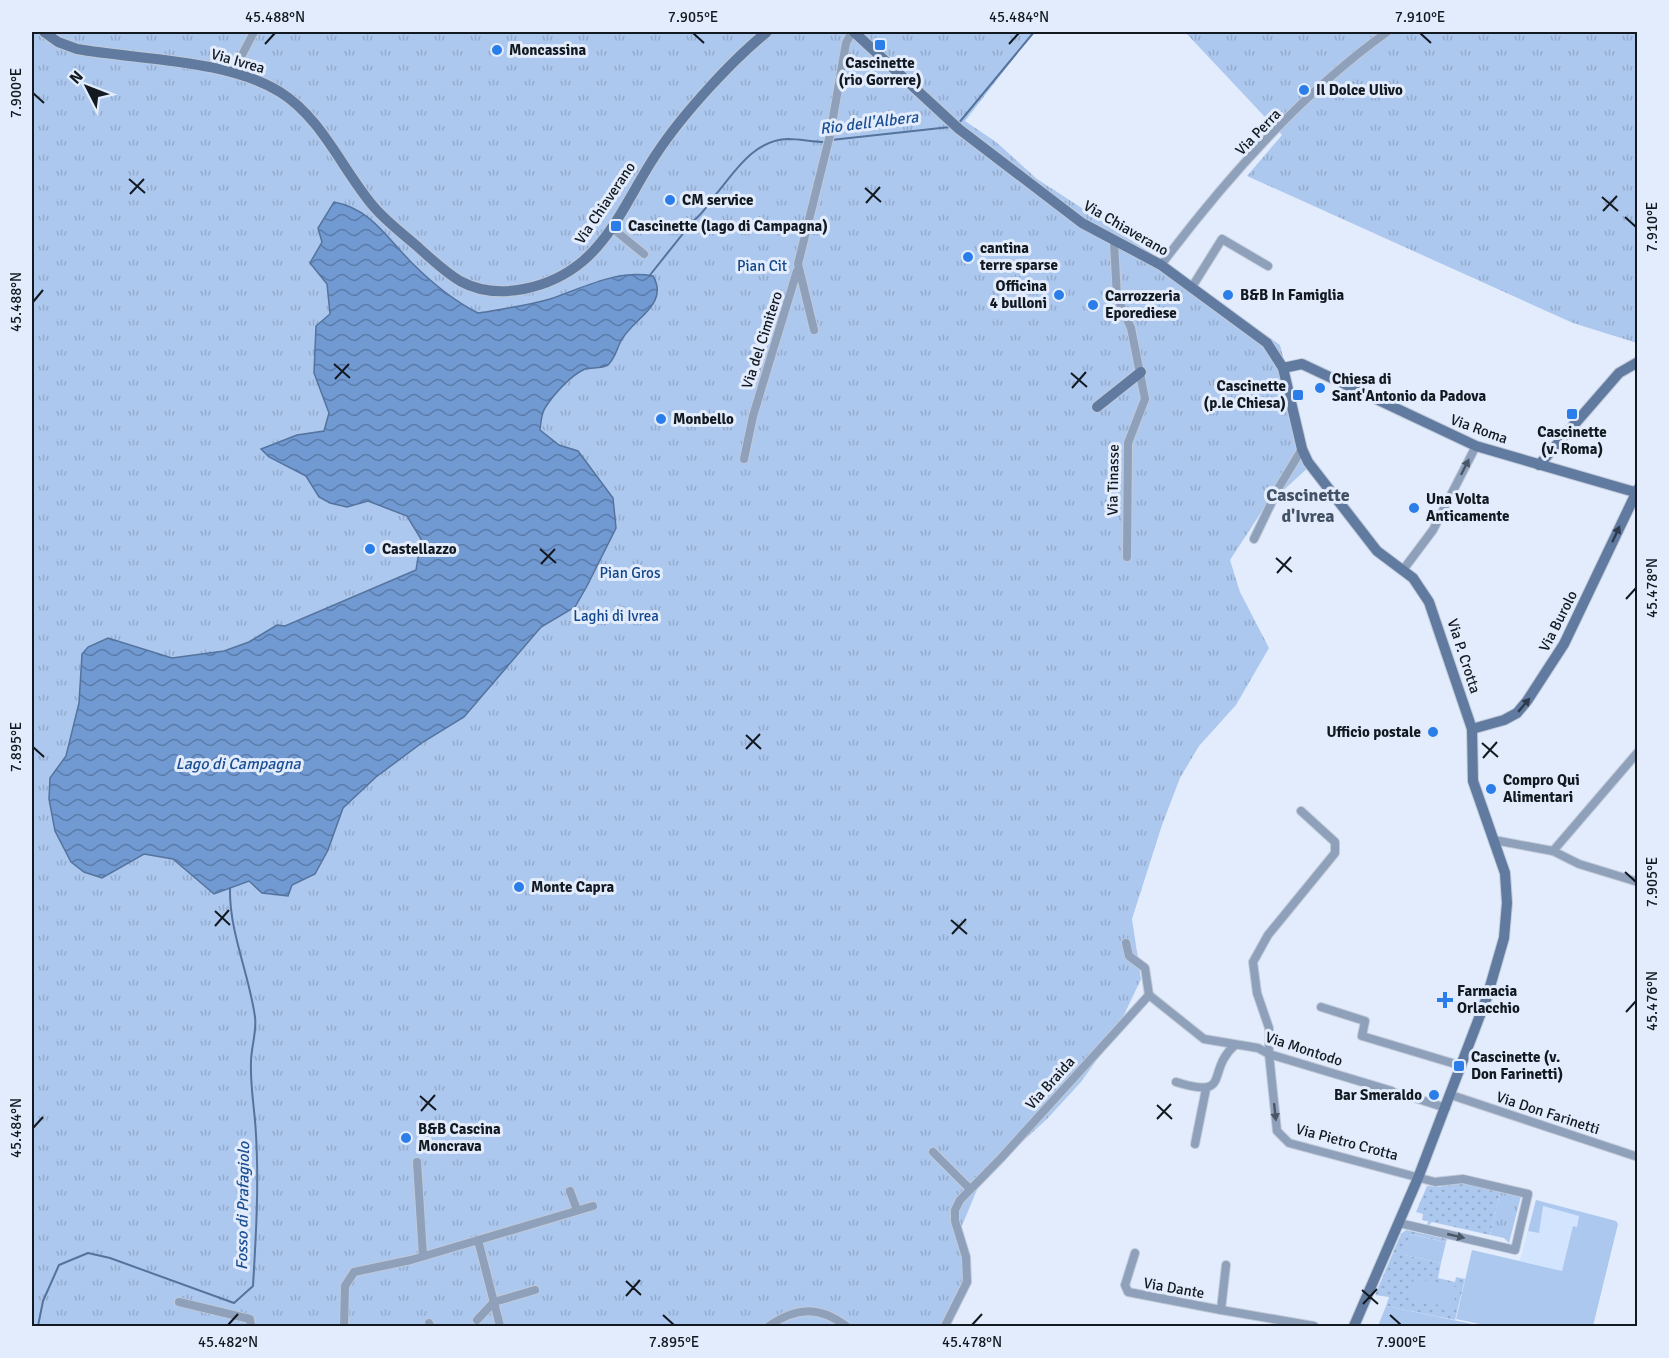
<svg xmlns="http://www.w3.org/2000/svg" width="1669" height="1358" viewBox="0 0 1669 1358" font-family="Signika,sans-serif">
	<defs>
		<pattern id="grass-dots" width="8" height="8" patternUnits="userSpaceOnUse" patternTransform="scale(1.5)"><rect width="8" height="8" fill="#adc8ee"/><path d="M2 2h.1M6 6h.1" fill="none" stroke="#94abcc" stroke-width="1.8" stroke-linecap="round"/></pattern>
		<pattern id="park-tufts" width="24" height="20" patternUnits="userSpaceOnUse" patternTransform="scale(1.5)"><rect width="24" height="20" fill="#adc8ee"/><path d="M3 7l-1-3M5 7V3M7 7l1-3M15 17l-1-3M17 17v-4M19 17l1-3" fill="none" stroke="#94abcc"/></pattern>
		<pattern id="water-waves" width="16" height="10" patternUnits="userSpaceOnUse" patternTransform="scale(1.5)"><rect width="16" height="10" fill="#7199d2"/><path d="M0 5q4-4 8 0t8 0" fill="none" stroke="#5b7caa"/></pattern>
	</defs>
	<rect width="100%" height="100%" fill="#e2ecfc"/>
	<path fill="#d3e5fe" d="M1536,1200L1616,1221L1618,1224L1603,1281L1520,1261Z"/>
	<g fill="url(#grass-dots)">
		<path d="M1456,1182L1501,1190L1490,1235L1432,1222L1427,1227L1428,1221L1422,1220L1423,1214L1416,1212L1427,1186L1439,1187Z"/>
		<path d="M1406,1230L1447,1239L1446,1242L1410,1234L1405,1255L1441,1263L1438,1278L1455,1282L1456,1277L1465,1279L1455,1320L1386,1306L1389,1297L1375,1295L1401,1234Z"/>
	</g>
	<g fill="url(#park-tufts)">
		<path d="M32,32H1034L965,121L996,142L1037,179L1165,262L1280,345L1311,465L1264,508L1230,560L1240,592L1269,648L1236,705L1199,746L1180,778L1162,825L1132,919L1141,979L1115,1034L1081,1082L1047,1119L981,1180L961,1228L968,1279L948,1326H32Z"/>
		<path d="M1185,32H1637V343L1573,323L1247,176L1282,135Z"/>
		<path d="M1501,1190L1521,1196L1509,1243L1504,1238L1490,1235Z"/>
	</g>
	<g fill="#adc8ee">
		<path d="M1536,1200L1616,1221L1618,1224L1593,1326H1489L1456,1319L1472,1250L1562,1271L1573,1226L1577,1227L1579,1216L1543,1206L1539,1233L1528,1231Z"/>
		<path d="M1409,1234L1446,1242L1441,1263L1405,1255Z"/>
		<path d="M1414,1278L1457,1287L1453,1308L1409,1299Z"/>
		<path d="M1386,1306L1477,1325L1378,1326Z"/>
	</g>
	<path fill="url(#water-waves)" stroke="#54739d" stroke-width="1.5" d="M334,202C371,209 386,237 412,263C432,283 452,300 478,313C501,309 527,306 550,299C583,288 617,269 653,276C670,305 632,319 621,341C616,350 616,357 608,365C601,369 592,367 585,369C571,375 553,395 545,408C541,414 541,423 540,430L559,445L578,451L613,498L616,528L587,586L575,607L541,627L464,717L423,742L376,777L343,808L328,850L315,874L292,885L288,896L262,893L249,881L214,894L173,859L144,854L102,878L84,872L71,862L55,831L49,799L50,778L66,756L79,703L82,654L88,647L108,638L172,658L224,651L249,642L277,625L285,626L416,570L421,539L407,516L368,501L347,507L330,503L319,497L306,476L269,457L261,449L297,435L324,431L329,413L314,373L316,326L330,314L327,284L310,263L322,242L318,228Z"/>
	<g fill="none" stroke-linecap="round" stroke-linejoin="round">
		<g stroke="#54739d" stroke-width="2">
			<path d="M958,124L1034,32"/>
			<path d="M831,140L950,127"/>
			<path d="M650,275L693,221C703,214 709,203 717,193C736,170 754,140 788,139C800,139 813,142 825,142"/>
			<path d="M38,1326L43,1301L59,1265L88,1253L110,1258L234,1303L253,1286C256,1236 259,1185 256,1135C255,1111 250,1087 251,1062C251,1047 257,1032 255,1017C249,973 229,932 230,888"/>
		</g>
		<path stroke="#c3ccdb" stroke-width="8" stroke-dasharray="8 4" stroke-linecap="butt" d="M1392,1091L1412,1097"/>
		<g stroke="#c1cad9" stroke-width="10">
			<g id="street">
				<path d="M233,72L254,32"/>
				<path d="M611,227L644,254"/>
				<path d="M1114,242L1117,297L1131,328L1145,399L1128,443L1127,557"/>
				<path d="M1161,265C1224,181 1302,93 1387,32"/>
				<path d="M1192,287L1222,239L1268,266"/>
				<path d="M814,330L798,264L830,135L846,43L852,32"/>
				<path d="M744,459L753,416L797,271"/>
				<path d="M1254,539L1279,487L1302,449"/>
				<path d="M1403,570L1433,530L1476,446"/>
				<path d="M1301,811L1335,842V853L1268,935L1253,962L1257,993L1269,1028V1054L1277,1131L1289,1143L1435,1182L1463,1179L1528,1194L1515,1250L1399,1223"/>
				<path d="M1494,840L1553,851L1638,752"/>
				<path d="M1553,851L1579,864L1638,882"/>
				<path d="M1126,943L1129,956L1145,968L1149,995"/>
				<path d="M1149,995L1204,1039L1258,1048L1269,1054L1392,1091"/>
				<path d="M1321,1007L1365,1021L1362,1036L1462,1066"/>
				<path d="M1176,1082C1233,1100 1205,1071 1235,1045"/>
				<path d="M1451,1095L1638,1157"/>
				<path d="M1412,1097L1446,1108"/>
				<path d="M1195,1144L1206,1089"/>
				<path d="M933,1152L970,1189"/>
				<path d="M417,1162L423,1256"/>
				<path d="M570,1191L577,1210"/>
				<path d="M478,1240L500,1326"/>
				<path d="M1135,1253L1125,1285L1128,1292L1221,1310"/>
				<path d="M1226,1265L1221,1310L1314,1326"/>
				<path d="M179,1302L250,1319L251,1326"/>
				<path d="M477,1320L494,1302L535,1290"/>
				<path d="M429,1323L430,1326"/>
				<path d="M344,1326L345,1286L354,1272L411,1260L593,1206"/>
				<path d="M769,1326C796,1307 819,1306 846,1326"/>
				<path d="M945,1326L967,1282L966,1257L955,1221V1210L960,1200L1002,1157L1149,995"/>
			</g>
		</g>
		<g stroke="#c1cad9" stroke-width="12">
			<g id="secondary">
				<path d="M44,32L58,42L77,49C140,60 226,59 280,92C322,118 343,171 374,207C387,222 403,234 418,247C431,259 445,272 460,281C498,302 551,288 583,261C616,233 633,188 657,153C682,115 732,60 767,32"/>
				<path d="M854,32L959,129L1082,223L1161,265L1267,343L1283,368L1302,449L1308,462L1377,551L1413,578L1429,602L1472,729L1473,781L1505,873L1507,903L1504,938L1487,997L1418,1178L1354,1326"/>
				<path d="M1283,368L1302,364L1476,446L1638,493"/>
				<path d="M1097,407L1141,372"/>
				<path d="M1539,465L1619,373L1638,362"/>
				<path d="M1472,729L1504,720L1517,713L1527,701L1564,644L1638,489"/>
			</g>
		</g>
		<use href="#street" stroke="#8ea0ba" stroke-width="8"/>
		<use href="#secondary" stroke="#617ba0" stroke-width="10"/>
	</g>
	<defs><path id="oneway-solid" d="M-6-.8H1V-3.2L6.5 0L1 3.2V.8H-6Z" transform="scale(1.5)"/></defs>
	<g fill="#4a5666">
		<use href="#oneway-solid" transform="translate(1465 467) rotate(-63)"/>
		<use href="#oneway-solid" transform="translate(1275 1112) rotate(84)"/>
		<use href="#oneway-solid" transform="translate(1456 1236) rotate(13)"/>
	</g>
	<g fill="#2e3b4d">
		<use href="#oneway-solid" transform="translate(1616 534) rotate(-65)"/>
		<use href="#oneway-solid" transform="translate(1524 705) rotate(-50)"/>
	</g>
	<path fill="none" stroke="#121921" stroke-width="2" d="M693,33L704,43M1420,33L1431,43M265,44L275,33M1009,44L1019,33M33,93L44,103M129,179L145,193M865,188L881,202M130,194L144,179M1602,197L1618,211M866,203L880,187M1603,211L1617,196M1625,217L1636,227M33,302L43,290M334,364L350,378M1071,373L1087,387M335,379L349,364M1072,388L1086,372M540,549L556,563M1276,558L1292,572M541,564L555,549M1277,573L1291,557M1626,599L1636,588M746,735L761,749M1482,743L1498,757M33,747L44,757M746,749L760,734M1483,758L1497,742M1625,872L1636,882M215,911L230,925M951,920L967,934M215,926L229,910M952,934L966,919M1626,1012L1636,1001M420,1096L436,1110M1157,1105L1172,1119M421,1111L435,1095M1157,1119L1171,1104M33,1128L43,1117M626,1281L641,1295M1362,1290L1378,1304M626,1296L640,1280M1363,1304L1377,1289M663,1315L674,1325M1390,1315L1401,1325M228,1325L238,1314M972,1325L982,1314"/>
	<g fill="#2b7ee9" stroke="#e2ecfc" stroke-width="2">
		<rect x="874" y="39" width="12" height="12" rx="3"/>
		<circle cx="497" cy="50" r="6"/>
		<circle cx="1304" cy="90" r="6"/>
		<circle cx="670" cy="200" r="6"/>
		<rect x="610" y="220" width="12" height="12" rx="3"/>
		<circle cx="968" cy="257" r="6"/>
		<circle cx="1059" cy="295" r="6"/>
		<circle cx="1228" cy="295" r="6"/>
		<circle cx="1093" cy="305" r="6"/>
		<circle cx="1320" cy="388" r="6"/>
		<rect x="1292" y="389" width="12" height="12" rx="3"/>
		<rect x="1566" y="408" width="12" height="12" rx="3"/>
		<circle cx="661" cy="419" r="6"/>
		<circle cx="1414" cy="508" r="6"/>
		<circle cx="370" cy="549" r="6"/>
		<circle cx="1433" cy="732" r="6"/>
		<circle cx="1491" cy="789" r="6"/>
		<circle cx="519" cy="887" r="6"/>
		<path d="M1442 991h6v6h6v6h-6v6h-6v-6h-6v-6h6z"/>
		<rect x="1453" y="1060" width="12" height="12" rx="3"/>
		<circle cx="1434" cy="1095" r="6"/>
		<circle cx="406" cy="1138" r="6"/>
	</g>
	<g text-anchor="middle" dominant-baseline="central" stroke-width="6" stroke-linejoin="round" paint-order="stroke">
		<g font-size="15" font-weight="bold" fill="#121921" stroke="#e2ecfc" text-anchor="start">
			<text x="509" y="50">Moncassina</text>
			<text x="880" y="63" text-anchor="middle">Cascinette<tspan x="880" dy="17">(rio Gorrere)</tspan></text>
			<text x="1316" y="90">Il Dolce Ulivo</text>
			<text x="682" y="200">CM service</text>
			<text x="628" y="226">Cascinette (lago di Campagna)</text>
			<text x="980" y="248">cantina<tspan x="980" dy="17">terre sparse</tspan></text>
			<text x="1047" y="286" text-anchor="end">Officina<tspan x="1047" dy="17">4 bulloni</tspan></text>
			<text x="1240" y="295">B&amp;B In Famiglia</text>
			<text x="1105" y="296">Carrozzeria<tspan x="1105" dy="17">Eporediese</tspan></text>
			<text x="1332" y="379">Chiesa di<tspan x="1332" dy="17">Sant'Antonio da Padova</tspan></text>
			<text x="1286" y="386" text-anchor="end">Cascinette<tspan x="1286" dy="17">(p.le Chiesa)</tspan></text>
			<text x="673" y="419">Monbello</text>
			<text x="1572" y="432" text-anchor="middle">Cascinette<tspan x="1572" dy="17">(v. Roma)</tspan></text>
			<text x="1426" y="499">Una Volta<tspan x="1426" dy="17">Anticamente</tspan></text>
			<text x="382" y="549">Castellazzo</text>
			<text x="1421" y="732" text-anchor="end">Ufficio postale</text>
			<text x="1503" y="780">Compro Qui<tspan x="1503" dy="17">Alimentari</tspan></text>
			<text x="531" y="887">Monte Capra</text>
			<text x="1457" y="991">Farmacia<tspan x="1457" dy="17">Orlacchio</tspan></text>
			<text x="1471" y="1057">Cascinette (v.<tspan x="1471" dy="17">Don Farinetti)</tspan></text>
			<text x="1422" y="1095" text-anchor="end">Bar Smeraldo</text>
			<text x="418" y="1129">B&amp;B Cascina<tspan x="418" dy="17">Moncrava</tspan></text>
		</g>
		<g font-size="15" fill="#121921" stroke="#e2ecfc">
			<text transform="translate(238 61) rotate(16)">Via Ivrea</text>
			<text transform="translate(1258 132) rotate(-46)">Via Perra</text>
			<text transform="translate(605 203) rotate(-56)">Via Chiaverano</text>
			<text transform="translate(1126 228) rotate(30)">Via Chiaverano</text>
			<text transform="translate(762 340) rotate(-72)">Via del Cimitero</text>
			<text transform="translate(1479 429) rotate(20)">Via Roma</text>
			<text transform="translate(1113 480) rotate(-89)">Via Tinasse</text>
			<text transform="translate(1558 621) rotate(-63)">Via Burolo</text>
			<text transform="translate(1464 656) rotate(72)">Via P. Crotta</text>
			<text transform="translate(1304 1049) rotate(18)">Via Montodo</text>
			<text transform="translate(1050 1083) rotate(-48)">Via Braida</text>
			<text transform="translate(1548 1113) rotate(18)">Via Don Farinetti</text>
			<text transform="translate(1347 1142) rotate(15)">Via Pietro Crotta</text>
			<text transform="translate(1174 1288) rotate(10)">Via Dante</text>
		</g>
		<g font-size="15" fill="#11468a" stroke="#e2ecfc">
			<text x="762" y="266">Pian Cit</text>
			<text x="630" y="573">Pian Gros</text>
			<text x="616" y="616">Laghi di Ivrea</text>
		</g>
		<g font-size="16" font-style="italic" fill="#1b4f93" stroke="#e2ecfc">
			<text transform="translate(869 123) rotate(-7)">Rio dell'Albera</text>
			<text x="238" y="764">Lago di Campagna</text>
			<text transform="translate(243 1206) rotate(-89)">Fosso di Prafagiolo</text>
		</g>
		<g font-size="18" font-weight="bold" fill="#435267" stroke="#e2ecfc">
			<text x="1308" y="495">Cascinette<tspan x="1308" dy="21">d'Ivrea</tspan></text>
		</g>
	</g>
	<rect width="1669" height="1358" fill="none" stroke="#e2ecfc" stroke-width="66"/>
	<g transform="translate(87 87) rotate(312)" stroke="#e2ecfc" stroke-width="4.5" paint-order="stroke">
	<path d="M0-4.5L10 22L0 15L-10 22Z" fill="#121921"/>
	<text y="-9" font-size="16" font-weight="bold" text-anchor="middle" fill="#121921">N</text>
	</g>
	<rect x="33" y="33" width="1603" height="1292" fill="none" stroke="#121921" stroke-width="2"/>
	<g font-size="15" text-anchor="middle" fill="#121921">
		<text x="275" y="22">45.488°N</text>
		<text x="693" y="22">7.905°E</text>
		<text x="1019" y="22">45.484°N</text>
		<text x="1420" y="22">7.910°E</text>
		<text transform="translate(16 93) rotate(-90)" y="5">7.900°E</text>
		<text transform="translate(1652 227) rotate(-90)" y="5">7.910°E</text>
		<text transform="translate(16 302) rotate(-90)" y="5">45.488°N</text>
		<text transform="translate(1652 588) rotate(-90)" y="5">45.478°N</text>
		<text transform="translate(16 747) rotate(-90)" y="5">7.895°E</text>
		<text transform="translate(1652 882) rotate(-90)" y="5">7.905°E</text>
		<text transform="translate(1652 1001) rotate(-90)" y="5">45.476°N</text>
		<text transform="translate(16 1128) rotate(-90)" y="5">45.484°N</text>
		<text x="228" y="1347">45.482°N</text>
		<text x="674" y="1347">7.895°E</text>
		<text x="972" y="1347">45.478°N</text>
		<text x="1401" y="1347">7.900°E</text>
	</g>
</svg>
